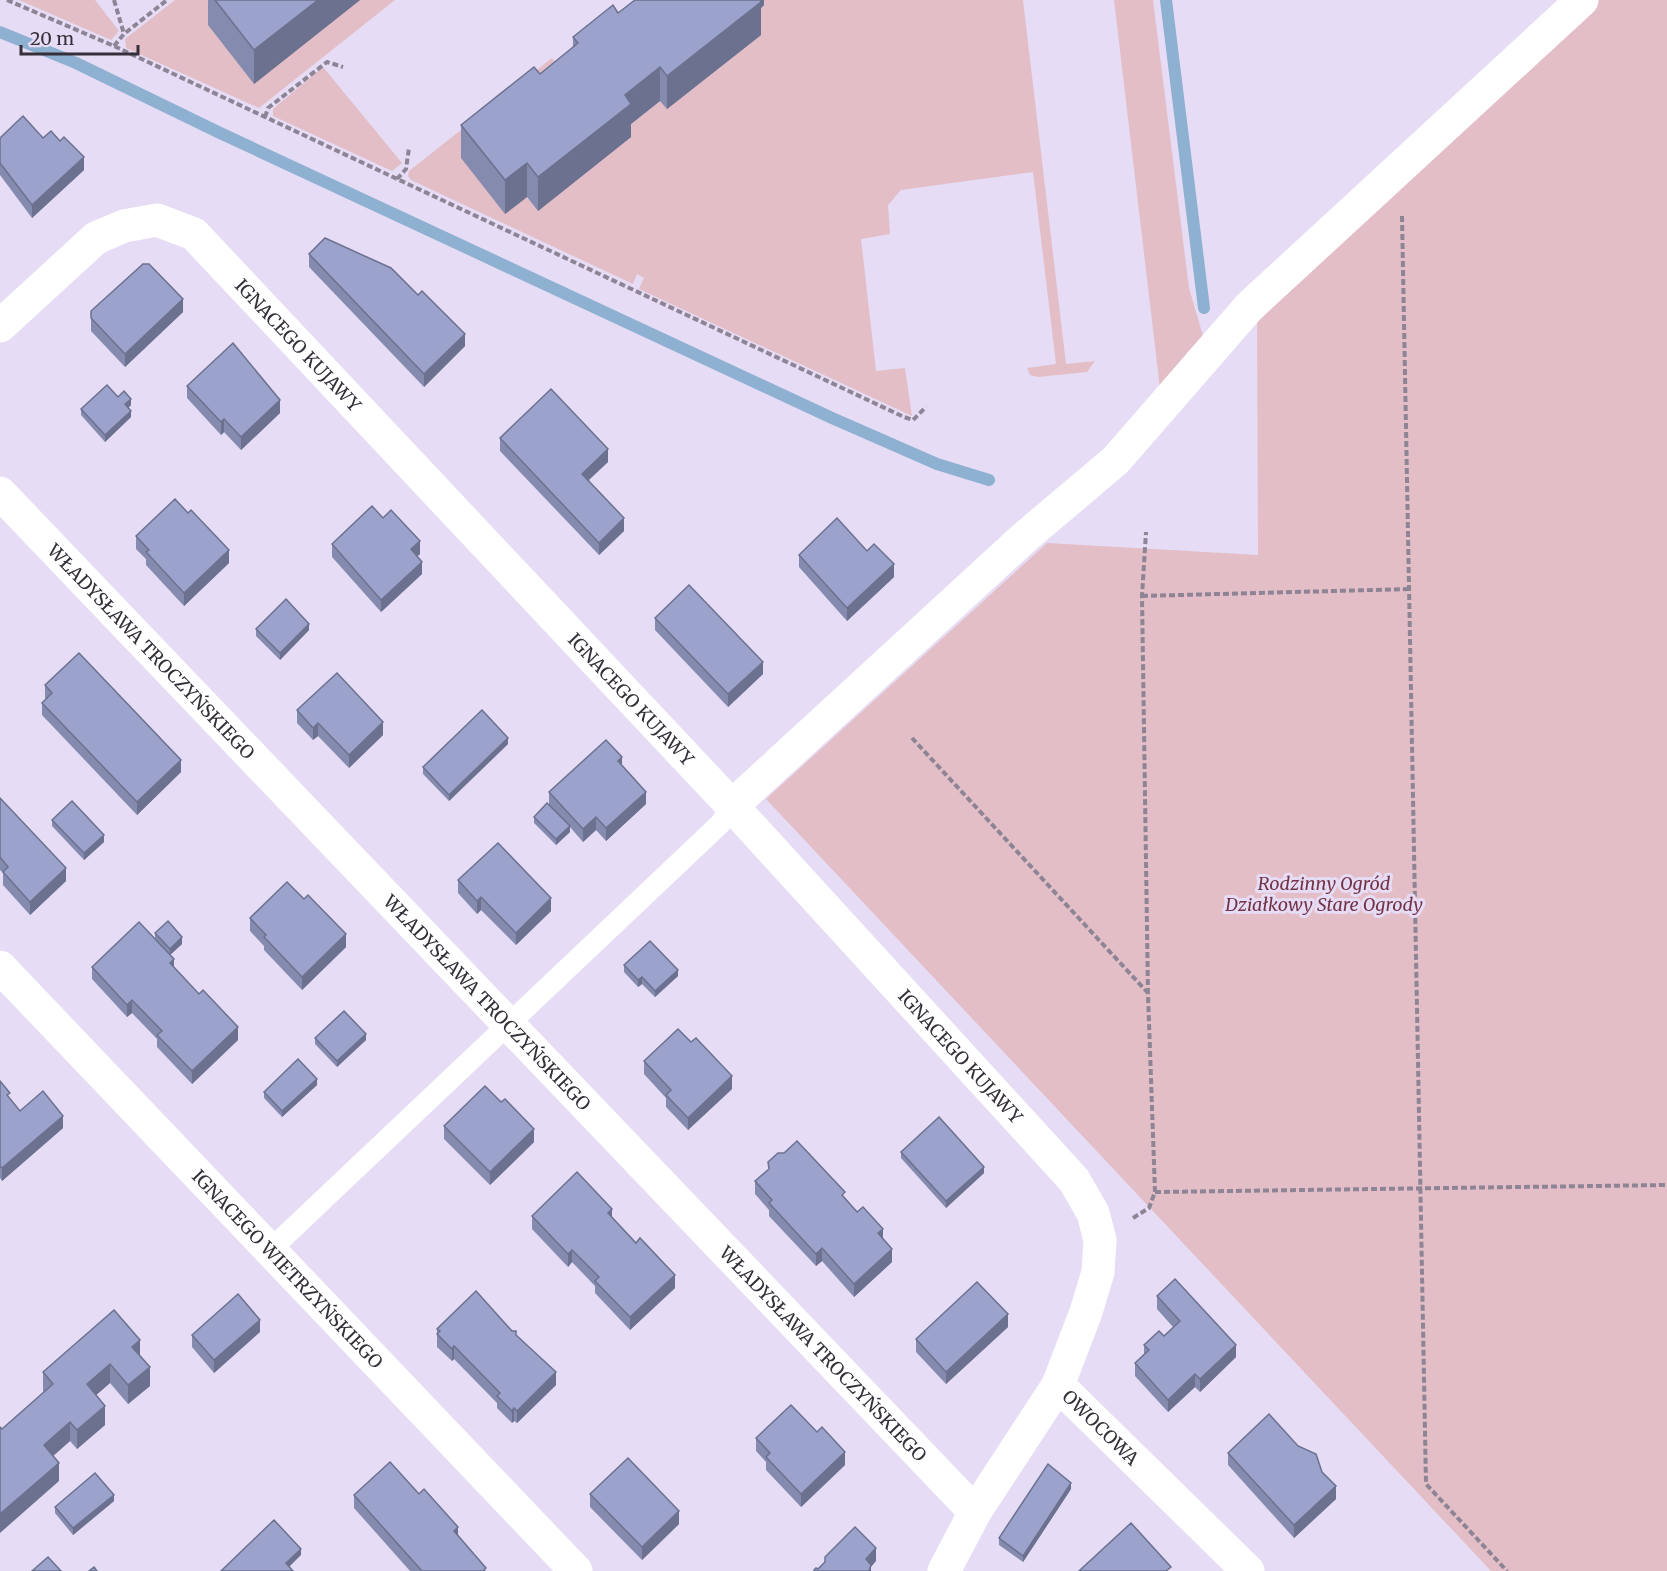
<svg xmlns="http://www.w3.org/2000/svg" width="1667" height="1571" viewBox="0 0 1667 1571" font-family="Merriweather,serif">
	<rect width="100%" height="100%" fill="#e7dcf5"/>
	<g fill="#e3bec6">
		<path d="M19,0H95L119,31L111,40Z"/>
		<path d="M175,0H395L259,108L126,48L125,39Z"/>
		<path d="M760,0H1023L1066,364L1095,361L1087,372L1038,377L1030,375L1027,368L1056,364L1033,172L901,190L888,205L890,234L861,239L876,371L905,368L912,416L639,289L644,278L637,274L633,284L411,180L408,176L409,171L552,58L571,82L508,211L527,197L538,211L625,129L660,101Z"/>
		<path d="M1114,0H1153L1189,288L1203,336L1187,353L1161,397Z"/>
		<path d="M1598,0H1667V1571H1491L766,799L1047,543L1258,555L1257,308Z"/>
		<path d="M323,67L402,163L392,171L273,116V109Z"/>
	</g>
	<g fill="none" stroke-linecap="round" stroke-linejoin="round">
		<g stroke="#8eb0d1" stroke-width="12">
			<path d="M1166,0L1204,308"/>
			<path d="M0,32L76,63L218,132L832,418L937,464L989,480"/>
		</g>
		<g stroke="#8d8596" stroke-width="4" stroke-dasharray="6 3" stroke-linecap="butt">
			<path d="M7,0L114,46L904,417L913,420L926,407"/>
			<path d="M114,0L124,34"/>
			<path d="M114,46L124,34L167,0"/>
			<path d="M265,117L268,108L327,62L343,67"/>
			<path d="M397,179L406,169L409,148"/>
			<path d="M1402,216L1426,1484L1507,1571"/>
			<path d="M1142,596L1410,589"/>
			<path d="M912,738L1148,993"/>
			<path d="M1155,1192L1667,1185"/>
			<path d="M1133,1218L1149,1208L1155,1192L1148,994L1142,596L1146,532"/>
		</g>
		<path stroke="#fff" stroke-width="21" d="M270,1250L720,824L732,806"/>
		<g stroke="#fff" stroke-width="33">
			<path id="s1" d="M0,326L96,238L124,226L157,220L194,234L732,806L1074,1180L1093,1213L1100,1240L1098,1272L1086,1312L1058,1385L975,1512L944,1571"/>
			<path id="s2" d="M0,493L975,1512"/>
			<path d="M732,806L1025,537L1116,460L1249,307L1582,0"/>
			<path id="s3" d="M0,967L576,1571"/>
			<path id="s4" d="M1058,1385L1248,1571"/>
		</g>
	</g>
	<g fill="#858baf">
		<path d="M208,0H360L254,84L208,25Z"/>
		<path d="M764,0V5L761,8V35L667,109L660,101L631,124V137L538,211L527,197L505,214L461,158V125L540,74L573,48V37L618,13Z"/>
		<path d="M0,138H43L84,170L32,218L0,175Z"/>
		<path d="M309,254L465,346L424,387L309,267Z"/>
		<path d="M91,311L183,312L125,367L91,331Z"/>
		<path d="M187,386L280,413L241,450L224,432L221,435L187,398Z"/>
		<path d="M118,397L131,405L128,408L131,417L105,442L81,415V409Z"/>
		<path d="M500,438L608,462L589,480L624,531L599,555L500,451Z"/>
		<path d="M383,518L420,554L417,556L422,574L381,612L332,557V544Z"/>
		<path d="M136,536L229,563L184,606L146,565V559L136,549Z"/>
		<path d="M867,551L894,577L847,621L799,567V555Z"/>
		<path d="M655,618L763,674L728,707L655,630Z"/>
		<path d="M256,629L309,630L280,660L256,636Z"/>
		<path d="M45,685L181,772L137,815L42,715V703L46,699L45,698Z"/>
		<path d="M297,710L383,735L349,768L318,736L313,740L297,723Z"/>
		<path d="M508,744L449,801L423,774V767Z"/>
		<path d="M622,766L646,804L606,841L596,830L583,842L570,827V832L556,845L534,823V817L549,805V792Z"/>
		<path d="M0,798L66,881L30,915L3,885V873L0,870Z"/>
		<path d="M52,820L104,842L84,860L52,826Z"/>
		<path d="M458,880L551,911L516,945L481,910L477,914L458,893Z"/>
		<path d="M250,918L346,947L302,990L264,950V946L250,931Z"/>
		<path d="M155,933L182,944L170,955L155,939Z"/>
		<path d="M624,965L678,976L655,997L642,984L638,987L624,972Z"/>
		<path d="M92,967L174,968L238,1040L192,1084L157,1047V1039L132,1013L127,1017L92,979Z"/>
		<path d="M315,1038L366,1040L337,1067L315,1044Z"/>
		<path d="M691,1042L732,1089L688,1130L666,1107V1098L644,1074V1061Z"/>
		<path d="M0,1081L10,1100L20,1111L63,1128L2,1181L0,1178Z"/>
		<path d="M317,1085L282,1117L264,1098V1092Z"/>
		<path d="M444,1126L534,1142L490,1185L444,1139Z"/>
		<path d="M901,1152L984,1173L946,1208L901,1158Z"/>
		<path d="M755,1181L845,1198L883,1239L892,1262L854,1297L822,1261L816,1266L769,1216V1210L755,1194Z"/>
		<path d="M532,1216L612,1218L675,1288L630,1330L595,1293V1286L572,1262L568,1267L532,1229Z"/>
		<path d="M1157,1296L1236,1357L1200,1392L1195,1387L1168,1412L1135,1376V1363L1144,1354V1345L1164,1336L1173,1327L1157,1309Z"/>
		<path d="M1008,1327L946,1384L916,1352V1339Z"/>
		<path d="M437,1329L516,1335L556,1385L517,1423L514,1421L512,1423L497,1408V1403L454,1359L452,1361L437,1347Z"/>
		<path d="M260,1332L214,1373L192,1347V1335Z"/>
		<path d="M140,1356L150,1386L128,1404L110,1383L96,1395L105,1425L77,1449L70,1441L53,1456L59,1481L2,1429L44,1392L43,1391V1372Z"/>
		<path d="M756,1438L845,1465L801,1507L766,1470V1462L756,1451Z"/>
		<path d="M1228,1453L1322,1472L1336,1499L1294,1538L1228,1465Z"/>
		<path d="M1071,1489L1023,1562L999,1545V1538Z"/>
		<path d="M590,1494L679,1524L642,1560L590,1507Z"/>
		<path d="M354,1495L458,1536L486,1571H410L354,1508Z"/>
		<path d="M114,1501L73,1535L55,1513V1507Z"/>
	</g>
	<g fill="#6c718f">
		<path d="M318,0H360L254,84V50Z"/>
		<path d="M748,0H764V5L761,8V35L667,109V76Z"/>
		<path d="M660,67V101L631,124V137L538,211V177L625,95Z"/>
		<path d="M84,157V170L32,218V205Z"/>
		<path d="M527,163V197L505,214V180Z"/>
		<path d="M183,299V312L125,367V354Z"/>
		<path d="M465,334V346L424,387V374Z"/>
		<path d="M131,399V405L125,411V404Z"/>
		<path d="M280,400V413L241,450V437Z"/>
		<path d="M131,411V417L105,442V435Z"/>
		<path d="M224,419V432L221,435V422Z"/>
		<path d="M608,449V462L582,486V474Z"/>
		<path d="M624,518V531L599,555V543Z"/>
		<path d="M420,541V554L411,562V549Z"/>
		<path d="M229,550V563L184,606V593Z"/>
		<path d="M422,562V574L381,612V600Z"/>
		<path d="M894,564V577L847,621V608Z"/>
		<path d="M309,624V630L280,660V653Z"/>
		<path d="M763,662V674L728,707V694Z"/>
		<path d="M383,722V735L349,768V755Z"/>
		<path d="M318,723V736L313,740V728Z"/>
		<path d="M508,738V744L449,801V795Z"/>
		<path d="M622,757V770L618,761Z"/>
		<path d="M181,760V772L137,815V802Z"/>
		<path d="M646,792V804L606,841V828Z"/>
		<path d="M596,817V830L583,842V829Z"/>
		<path d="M570,826V832L556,845V839Z"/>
		<path d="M104,835V842L84,860V853Z"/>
		<path d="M66,868V881L30,915V902Z"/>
		<path d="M481,897V910L477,914V901Z"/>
		<path d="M551,898V911L516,945V933Z"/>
		<path d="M346,934V947L302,990V977Z"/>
		<path d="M182,937V944L170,955V949Z"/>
		<path d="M174,959V972L170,963Z"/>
		<path d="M678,970V976L655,997V991Z"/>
		<path d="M642,977V984L638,987V980Z"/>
		<path d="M132,1000V1013L127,1017V1005Z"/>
		<path d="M238,1027V1040L192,1084V1071Z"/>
		<path d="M366,1034V1040L337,1067V1061Z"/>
		<path d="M732,1076V1089L688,1130V1118Z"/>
		<path d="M317,1079V1085L282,1117V1111Z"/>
		<path d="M63,1116V1128L2,1181V1168Z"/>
		<path d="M534,1129V1142L490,1185V1172Z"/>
		<path d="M984,1167V1173L946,1208V1201Z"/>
		<path d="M612,1209V1222L608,1213Z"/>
		<path d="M883,1229V1242L878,1233Z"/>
		<path d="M822,1248V1261L816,1266V1254Z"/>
		<path d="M892,1249V1262L854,1297V1284Z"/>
		<path d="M572,1250V1262L568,1267V1254Z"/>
		<path d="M675,1275V1288L630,1330V1317Z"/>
		<path d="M1008,1314V1327L946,1384V1372Z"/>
		<path d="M260,1320V1332L214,1373V1360Z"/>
		<path d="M140,1340V1359L132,1347Z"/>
		<path d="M1236,1345V1357L1200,1392V1379Z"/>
		<path d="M454,1346V1359L452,1361V1349Z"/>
		<path d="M110,1364V1383L87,1403V1384Z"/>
		<path d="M150,1367V1386L128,1404V1385Z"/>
		<path d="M556,1372V1385L517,1423V1411Z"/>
		<path d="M1195,1374V1387L1168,1412V1400Z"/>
		<path d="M105,1406V1425L77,1449V1430Z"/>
		<path d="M514,1408V1421L512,1423V1411Z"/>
		<path d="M70,1422V1441L44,1464V1445Z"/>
		<path d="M845,1452V1465L801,1507V1494Z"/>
		<path d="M59,1463V1481L0,1533V1514Z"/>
		<path d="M1071,1483V1489L1023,1562V1556Z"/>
		<path d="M1336,1486V1499L1294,1538V1525Z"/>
		<path d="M114,1495V1501L73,1535V1528Z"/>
		<path d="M679,1511V1524L642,1560V1547Z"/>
		<path d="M458,1527V1540L454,1531Z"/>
		<path d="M876,1548V1561L871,1567V1571H869L866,1559Z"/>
		<path d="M301,1549V1555L286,1570V1563Z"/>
	</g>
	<g fill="#9ba2cc" stroke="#6c718f" stroke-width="1.5">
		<path d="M215,0H318L254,50Z"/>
		<path d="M635,0H760L761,2L667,76L660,67L625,95L631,104L538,177L527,163L505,180L461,125L534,67L540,74L578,43L573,37L613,5L618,13Z"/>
		<path d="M23,116L43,138L51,131L60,141L64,137L84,157L32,205L0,163V138Z"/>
		<path d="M325,238L391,268L418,295L422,291L465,334L424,374L309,254Z"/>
		<path d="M143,264H149L183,299L125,354L91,318V311Z"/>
		<path d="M233,343L280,400L241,437L224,419L221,422L187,386Z"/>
		<path d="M107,385L118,397L124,391L131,399L125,404L131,411L105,435L81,409Z"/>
		<path d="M551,389L608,449L582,474L624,518L599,543L500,438Z"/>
		<path d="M175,499L188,513L191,510L229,550L184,593L146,552L149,550L136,536Z"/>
		<path d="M372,506L383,518L391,510L420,541L411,549L422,562L381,600L332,544Z"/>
		<path d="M837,518L867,551L874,544L894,564L847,608L799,555Z"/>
		<path d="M689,585L763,662L728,694L655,618Z"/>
		<path d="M286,599L309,624L280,653L256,629Z"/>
		<path d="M79,653L181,760L137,802L42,703L52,693L45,685Z"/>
		<path d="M337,673L383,722L349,755L318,723L313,728L297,710Z"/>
		<path d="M482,710L508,738L449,795L423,767Z"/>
		<path d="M606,740L622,757L618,761L646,792L606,828L596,817L583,829L549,792Z"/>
		<path d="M0,798L66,868L30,902L3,872L8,867L0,857Z"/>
		<path d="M72,801L104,835L84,853L52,820Z"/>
		<path d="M547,803L570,826L556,839L534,817Z"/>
		<path d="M498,843L551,898L516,933L481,897L477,901L458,880Z"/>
		<path d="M287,882L304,899L308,895L346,934L302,977L264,937L266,935L250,918Z"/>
		<path d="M168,921L182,937L170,949L155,933Z"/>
		<path d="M139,922L174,959L170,963L185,979L199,994L203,990L238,1027L192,1071L157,1035L162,1031L132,1000L127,1005L92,967Z"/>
		<path d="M650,941L678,970L655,991L642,977L638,980L624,965Z"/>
		<path d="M344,1011L366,1034L337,1061L315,1038Z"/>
		<path d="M678,1029L691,1042L696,1038L732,1076L688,1118L666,1095L671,1090L644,1061Z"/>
		<path d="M298,1059L317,1079L282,1111L264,1092Z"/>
		<path d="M0,1081L10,1093L7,1095L20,1111L43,1091L63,1116L2,1168L0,1166Z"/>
		<path d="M485,1086L501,1102L505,1099L534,1129L490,1172L444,1126Z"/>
		<path d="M939,1117L984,1167L946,1201L901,1152Z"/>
		<path d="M797,1141L845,1192L842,1195L857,1212L863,1207L883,1229L878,1233L892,1249L854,1284L822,1248L816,1254L769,1203L772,1200L755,1181L769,1169L768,1162L778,1153H784Z"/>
		<path d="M577,1172L612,1209L608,1213L636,1243L640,1238L675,1275L630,1317L595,1281L599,1277L572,1250L568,1254L532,1216Z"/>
		<path d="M1175,1279L1236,1345L1200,1379L1195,1374L1168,1400L1135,1363L1149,1350L1144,1345L1159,1331L1164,1336L1180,1321L1157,1296Z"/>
		<path d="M977,1282L1008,1314L946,1372L916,1339Z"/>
		<path d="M476,1291L512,1331H516V1335L556,1372L517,1411L514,1408L512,1411L497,1396L500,1393L454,1346L452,1349L437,1334L440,1331L437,1329Z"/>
		<path d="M238,1294L260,1320L214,1360L192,1335Z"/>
		<path d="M114,1310L140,1340L132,1347L150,1367L128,1385L110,1364L87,1384L105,1406L77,1430L70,1422L44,1445L59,1463L0,1514V1427L2,1429L53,1384L43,1372Z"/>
		<path d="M791,1405L817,1432L822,1427L845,1452L801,1494L766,1457L770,1453L756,1438Z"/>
		<path d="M1269,1414L1298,1446L1316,1454L1322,1472L1336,1486L1294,1525L1228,1453Z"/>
		<path d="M628,1458L679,1511L642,1547L590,1494Z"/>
		<path d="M390,1462L419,1494L424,1489L458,1527L454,1531L486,1568L483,1571H422L354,1495Z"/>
		<path d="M1048,1464L1071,1483L1023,1556L999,1538Z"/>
		<path d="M95,1473L114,1495L73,1528L55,1507Z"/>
		<path d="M274,1520L301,1549L286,1563L293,1571H221Z"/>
		<path d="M1131,1523L1171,1567L1166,1571H1079Z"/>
		<path d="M855,1527L876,1548L866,1559L871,1565L869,1571H815L814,1570L816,1568L818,1569L825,1562V1557Z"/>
		<path d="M48,1557L61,1571H32Z"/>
		<path d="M94,1567L97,1571H89Z"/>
	</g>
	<g text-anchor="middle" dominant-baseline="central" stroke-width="6" stroke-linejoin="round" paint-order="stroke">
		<g font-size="18" fill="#342f39" stroke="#e7dcf5">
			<text stroke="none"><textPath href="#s1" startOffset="386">IGNACEGO KUJAWY</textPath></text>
			<text stroke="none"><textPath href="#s2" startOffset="219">WŁADYSŁAWA TROCZYŃSKIEGO</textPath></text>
			<text stroke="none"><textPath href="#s1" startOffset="872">IGNACEGO KUJAWY</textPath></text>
			<text stroke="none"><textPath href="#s2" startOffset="705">WŁADYSŁAWA TROCZYŃSKIEGO</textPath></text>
			<text stroke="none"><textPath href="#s1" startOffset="1358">IGNACEGO KUJAWY</textPath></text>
			<text stroke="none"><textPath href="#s3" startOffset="417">IGNACEGO WIETRZYŃSKIEGO</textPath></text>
			<text stroke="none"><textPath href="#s2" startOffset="1191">WŁADYSŁAWA TROCZYŃSKIEGO</textPath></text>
			<text stroke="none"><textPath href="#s4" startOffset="60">OWOCOWA</textPath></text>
		</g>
		<g font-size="18" font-style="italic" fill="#733446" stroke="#e7dcf5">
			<text x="1324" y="883">Rodzinny Ogród<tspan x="1324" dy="21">Działkowy Stare Ogrody</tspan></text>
		</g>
	</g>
	<path d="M21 45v9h117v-9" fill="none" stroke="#342f39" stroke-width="3"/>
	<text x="30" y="45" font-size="18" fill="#342f39" stroke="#e7dcf5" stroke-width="4.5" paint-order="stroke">20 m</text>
</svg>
